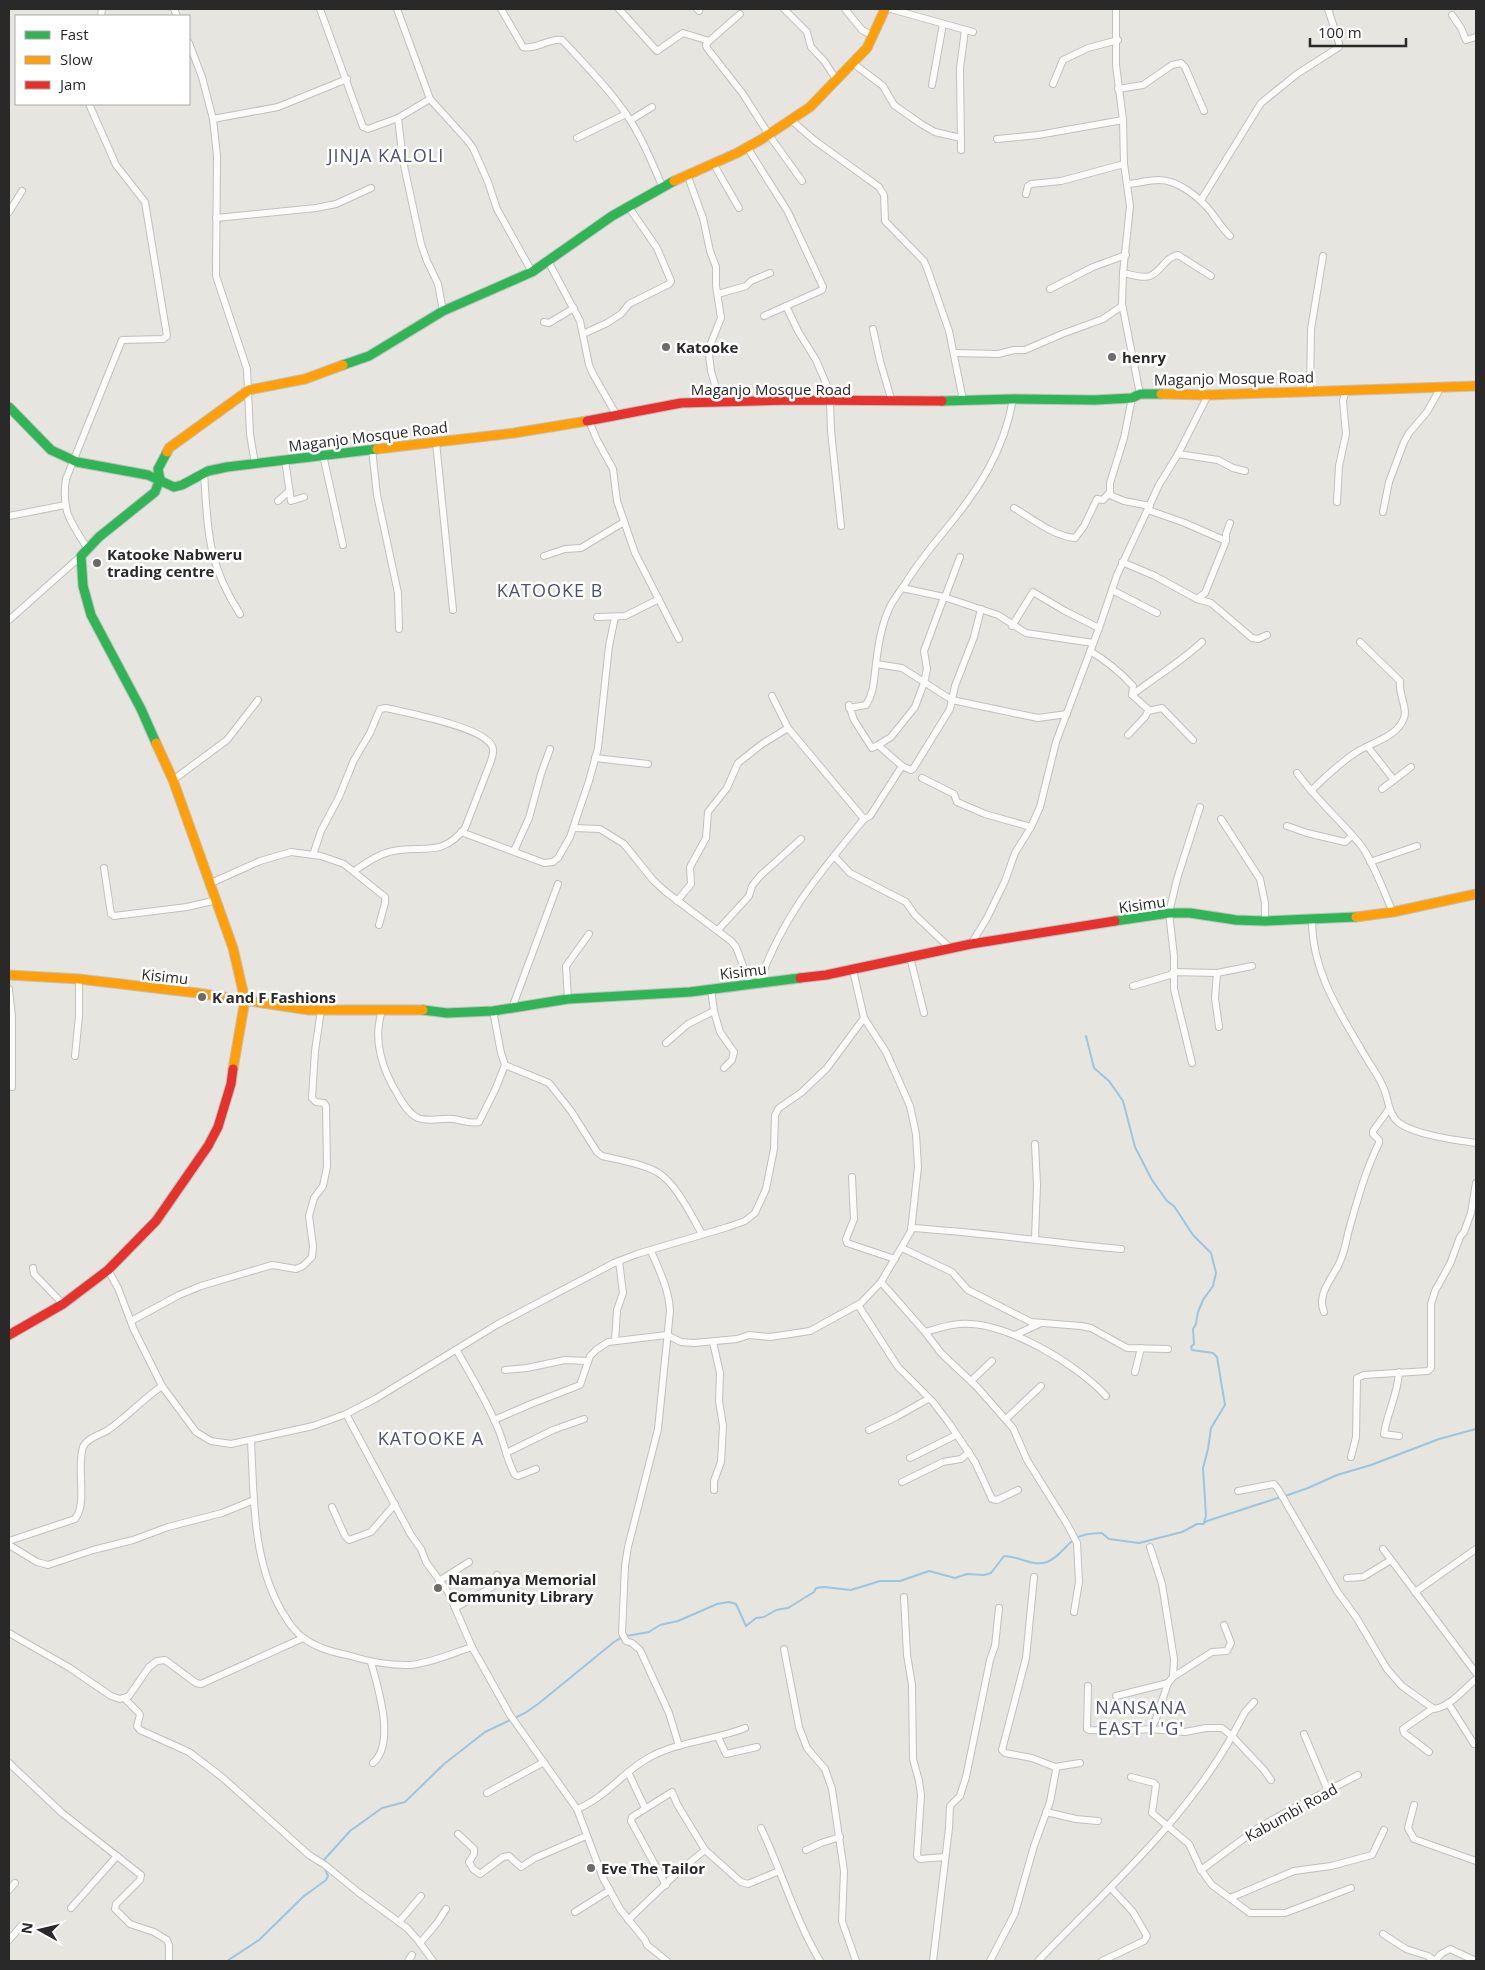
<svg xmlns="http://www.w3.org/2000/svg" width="1485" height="1970" viewBox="0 0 1485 1970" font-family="'Open Sans',sans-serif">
	<rect width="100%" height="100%" fill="#e7e5e0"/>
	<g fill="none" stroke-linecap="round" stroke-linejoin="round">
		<g stroke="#9cc5e0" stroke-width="2">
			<path d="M1086,1036L1094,1068L1109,1081L1123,1101L1135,1147L1152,1180L1167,1201L1174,1206L1193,1235L1211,1253L1216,1273L1213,1286L1203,1300L1198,1312L1196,1324L1193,1329L1194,1344L1191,1347L1192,1350L1213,1353L1217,1357L1225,1405L1211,1428L1208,1449L1203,1468L1206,1516L1204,1522"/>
			<path d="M1285,1496L1308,1488L1337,1475L1371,1465L1439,1439L1476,1429"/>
			<path d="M626,1636L649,1632L660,1625L678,1621L717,1604L729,1602L736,1604L746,1626L756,1618L764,1617L776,1610L788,1608L814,1592L816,1588L824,1587L851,1590L880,1581H900L929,1571L955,1578L967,1574L984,1575L991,1573L1004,1556C1019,1556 1032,1567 1047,1562C1060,1557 1064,1546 1075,1539C1082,1534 1094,1533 1102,1533L1109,1539L1139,1543L1182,1532L1197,1524H1203L1207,1521L1281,1497"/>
			<path d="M323,1861L350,1831L382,1808L405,1802L444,1764L485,1732L525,1713L538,1704L614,1642L622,1637"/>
			<path d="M227,1961L259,1940L304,1896L326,1880L328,1876L324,1867"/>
		</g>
		<g stroke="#c1c0bf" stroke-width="8">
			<g id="street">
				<path d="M174,9L177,16"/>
				<path d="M320,9L363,127L368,129L398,118"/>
				<path d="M397,9L430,99L398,118L403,161L421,244L427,261L438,284L443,311"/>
				<path d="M501,9L523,47C536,50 549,38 562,40L565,43C587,67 612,92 630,120C643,140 653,164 662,186"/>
				<path d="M619,9L657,51L683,33L709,41"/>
				<path d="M697,9L699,11"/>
				<path d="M784,9L807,32L811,47L825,62L837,81"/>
				<path d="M845,9L862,30L873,36"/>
				<path d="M891,9L973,32"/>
				<path d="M1116,9V65L1123,120L1124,164L1130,206L1123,273L1122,304L1140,394"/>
				<path d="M740,14L708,42L706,45L707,48L743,94L769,135L802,181"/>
				<path d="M1452,15L1461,28L1466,40L1476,37"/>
				<path d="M101,16L102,9"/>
				<path d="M189,43L202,77L213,119L217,156L216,276L247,369L250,434L255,464"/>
				<path d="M854,64L883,86L894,105L921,124L935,132L961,138"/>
				<path d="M1053,84L1063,60L1088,48L1118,40"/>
				<path d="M932,85L943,24"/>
				<path d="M1118,89L1143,85L1172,65L1181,63L1185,67L1204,111"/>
				<path d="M430,99L467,140L473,148L488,182L497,209L532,272"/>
				<path d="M213,119L278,107L347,79"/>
				<path d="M631,120L652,107"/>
				<path d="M791,120L814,140L879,187L884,195L885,221L924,261L927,268L949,331L963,400"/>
				<path d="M577,138L626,114"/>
				<path d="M997,139L1038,135L1123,120"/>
				<path d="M747,147L788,212L823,287L822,290L764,316"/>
				<path d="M961,150L960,68L965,30"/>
				<path d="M713,163L739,208"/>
				<path d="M687,174L703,218L710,251L716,267V286L721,318L711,343L709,355L711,371L720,402"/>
				<path d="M1128,184C1138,183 1149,180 1159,180C1178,180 1199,197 1211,212C1217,220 1222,228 1230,236"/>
				<path d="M1026,194L1028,186L1031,184L1061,181L1124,164"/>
				<path d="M1201,200L1261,103L1297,74L1339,47V43L1328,9"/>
				<path d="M9,212L22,191"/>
				<path d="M216,218L316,208L336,204L371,188"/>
				<path d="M548,261L580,321L589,365L593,374L617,416"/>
				<path d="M1123,273C1130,274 1143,279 1150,276C1162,271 1165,257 1178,255L1211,276"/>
				<path d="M1050,289L1093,267L1126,255"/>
				<path d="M718,294L746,286L751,281L770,273"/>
				<path d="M786,306L798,331L816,360L834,402"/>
				<path d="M544,322L549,323L574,308"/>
				<path d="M873,329L880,361L892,402"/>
				<path d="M583,334L607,323L621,314L629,304L669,284L671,281L657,248L628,206"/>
				<path d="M954,353L998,354L1014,350H1025L1062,334L1103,319L1122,306"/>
				<path d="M1310,391L1311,329L1323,256"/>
				<path d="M1132,398L1124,438L1110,483V495L1124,501L1150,506"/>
				<path d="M830,402L831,431L841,526"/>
				<path d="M589,421L597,440L613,469L617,501L635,553L679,639"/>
				<path d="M436,442L453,610"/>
				<path d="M372,449L377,495L398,593L399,629"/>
				<path d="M1178,454L1218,460L1233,468L1245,471"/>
				<path d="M323,455L343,545"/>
				<path d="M285,460L291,501L304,497"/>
				<path d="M204,473C208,532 207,563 240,614"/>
				<path d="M278,501L289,491"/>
				<path d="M1337,502L1339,466L1346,434L1343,401L1346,389"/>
				<path d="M1014,508C1033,519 1053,536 1075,538L1084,526L1097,499L1103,500L1110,492"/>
				<path d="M1148,510L1185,523L1226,541V534L1230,523"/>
				<path d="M1383,512L1389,482L1404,442L1409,433L1427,412L1441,387"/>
				<path d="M9,516L65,505"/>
				<path d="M88,549C71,523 61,511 66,479L122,340L163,339L167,336L145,202L116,165L89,104"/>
				<path d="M544,556L565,549L581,548L624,522"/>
				<path d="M1122,562L1155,576L1197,599L1211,603L1252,638L1258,639L1267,635"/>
				<path d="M902,588L944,597L998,615L1026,633L1093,643"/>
				<path d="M1112,590L1157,613"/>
				<path d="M945,597L960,557"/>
				<path d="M1197,599L1205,593L1226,541"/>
				<path d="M597,617L625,616L659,599"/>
				<path d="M9,620L81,556"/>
				<path d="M1012,626L1033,592L1065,611L1099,628"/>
				<path d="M1090,651C1107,661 1120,672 1133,686L1132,695L1149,710"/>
				<path d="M876,664L902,668L952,700L1038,718L1067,714"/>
				<path d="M1132,695C1155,677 1181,662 1202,642"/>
				<path d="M849,705L854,720L872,748L878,745L902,766L911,770L913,769L950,709L955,686L974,637L981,609"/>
				<path d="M849,708L866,705C874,693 874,678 876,664C878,646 881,626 889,609C892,601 898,594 903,587C916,566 930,548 946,529C979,489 1004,451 1013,399"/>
				<path d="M1128,735L1145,717L1148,711L1162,708L1193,740"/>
				<path d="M878,745L891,737L915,707L924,683L927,669L924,651L944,597"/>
				<path d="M1368,747L1394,780"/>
				<path d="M595,758L648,764"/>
				<path d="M1297,773C1315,798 1339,819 1359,843C1372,858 1384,893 1393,912"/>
				<path d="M922,778L954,794L957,802L985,814L1031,827"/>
				<path d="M173,780L227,740L258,700"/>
				<path d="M1382,789L1411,767"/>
				<path d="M1311,791C1325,777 1339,764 1355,753C1369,743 1397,738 1404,718C1408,708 1398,694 1400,681L1360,642"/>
				<path d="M864,819L870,816L902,766"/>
				<path d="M1221,819L1260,879L1265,903V921"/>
				<path d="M1287,826L1307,833L1345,842L1352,836"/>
				<path d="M574,828L600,829L624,844L653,880L666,892L731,941L736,947L750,984"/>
				<path d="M461,832L544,863L553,862L558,858L570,837L589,781L598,748L609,646L615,617"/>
				<path d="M514,851L529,818L541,774L550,749"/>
				<path d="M313,855L321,831L339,797L354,760L370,733L380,709L386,708C408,713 483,727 492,746C495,751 492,756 491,761L465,828C440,860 420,843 389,852C376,855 365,864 354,871"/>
				<path d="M834,856L850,873L906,902L915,915L951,949"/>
				<path d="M1370,862L1417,846"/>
				<path d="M104,868L111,914L114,916L187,907L217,900"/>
				<path d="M211,883L260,861L291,852L321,856L344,864L385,897V903L379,925"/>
				<path d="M677,901L691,884L690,867L706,838L708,812L727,788L738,763L762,744L788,728"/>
				<path d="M1312,918C1311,971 1341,1015 1367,1059C1372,1068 1380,1078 1384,1089C1389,1101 1388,1114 1399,1123C1416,1135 1455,1140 1476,1143"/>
				<path d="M718,930L749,896L752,886L760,876L801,839"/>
				<path d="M971,944L987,918L1005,881L1015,853L1031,827L1040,807L1056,742L1099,628L1117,575L1159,485L1178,454L1208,395"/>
				<path d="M910,957L924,1013"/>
				<path d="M1217,973L1215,998L1219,1027"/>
				<path d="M759,983C783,915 819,874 864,819L788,728L772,696"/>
				<path d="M1133,986L1170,975L1173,972L1217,973L1252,966"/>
				<path d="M9,989L12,1017V1087"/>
				<path d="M711,989L714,1011L720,1032L734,1052L732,1060L724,1068"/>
				<path d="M568,999L566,966L589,934"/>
				<path d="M512,1008L558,884"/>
				<path d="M382,1011C372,1040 383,1071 398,1095C403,1104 409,1114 418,1118C429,1122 441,1118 453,1119C461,1120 471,1124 479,1122L495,1090L505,1065"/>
				<path d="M493,1011L501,1053L505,1065L549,1083L571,1111L597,1152L602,1156C619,1160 641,1163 657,1172C676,1183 691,1215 702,1234"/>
				<path d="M666,1043L688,1024L714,1011"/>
				<path d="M75,1056L79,1016V979"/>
				<path d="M1192,1063L1174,989V956L1169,913L1177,879L1200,807"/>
				<path d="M1035,1144L1037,1185L1035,1239"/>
				<path d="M852,1177L854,1219L846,1239L847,1243L895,1259"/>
				<path d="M911,1228C982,1232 1051,1243 1121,1249"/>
				<path d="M902,1248L952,1272L968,1290L1031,1322L1081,1326L1091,1328L1127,1348L1168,1349"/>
				<path d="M651,1251C659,1270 669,1289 670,1311L658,1429L628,1547L625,1566L622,1633L626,1641L632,1643L640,1650L669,1713L679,1746"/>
				<path d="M33,1268L34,1274L63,1304"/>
				<path d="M108,1270L118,1288L134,1330L162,1386L196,1432L211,1441L231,1444L313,1426L346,1414L375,1399L498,1324L614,1263L637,1254L728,1227L745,1221L755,1213L766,1189L774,1149L775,1115L779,1108L802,1092L827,1068L864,1018"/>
				<path d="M881,1282L925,1332L941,1353L977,1387L1013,1428L1027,1460L1067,1524L1077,1543L1079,1582L1074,1612"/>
				<path d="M858,1305L898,1367L933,1402L949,1423L975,1462L992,1499L997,1500L1018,1490"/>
				<path d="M1324,1312C1317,1295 1330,1281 1338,1266C1346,1250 1345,1243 1350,1226C1358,1198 1366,1169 1379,1143V1140L1373,1134V1131L1389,1109"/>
				<path d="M131,1321L179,1295L201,1286L272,1265L296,1269L303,1266L312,1257L313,1246L309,1216L314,1198L323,1186L327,1167L326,1106L324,1103L316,1102L312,1098L315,1051L321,1010"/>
				<path d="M925,1332C936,1329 947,1325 959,1324C1004,1320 1077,1364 1106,1396"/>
				<path d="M1015,1335L1039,1324"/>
				<path d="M615,1341L617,1310L623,1293L619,1261"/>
				<path d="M713,1342L720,1373L719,1401L723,1426L721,1462L714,1481V1490"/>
				<path d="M457,1351C472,1377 488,1403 499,1431C505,1446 507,1461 515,1475L518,1476L536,1469"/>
				<path d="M505,1370L527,1368L565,1360L588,1361"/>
				<path d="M1135,1372L1141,1348"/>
				<path d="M1399,1372C1398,1394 1387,1413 1384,1434L1399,1436"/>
				<path d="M971,1381L992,1361"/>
				<path d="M346,1414L411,1535L421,1549L426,1562L448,1592L472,1647L510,1715L577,1809L603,1878L620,1909L645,1940L647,1945L667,1961"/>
				<path d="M1006,1419L1041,1386"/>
				<path d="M494,1420L531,1404L580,1385L590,1356L596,1350L608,1342L667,1335L681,1342L694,1343L737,1339L749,1335L770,1337L810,1331L861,1303L881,1282L911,1231L918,1167L916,1134L910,1106L895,1072L886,1052L864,1018L853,970"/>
				<path d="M869,1430L896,1417L928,1399"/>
				<path d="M251,1440C254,1498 252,1558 281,1610C288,1621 294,1632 305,1639C317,1648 332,1652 347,1655C367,1661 389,1666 410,1665C431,1663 453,1653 472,1647"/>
				<path d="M506,1453L553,1430L584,1419"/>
				<path d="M1351,1457L1356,1437L1357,1378L1364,1375L1428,1371L1431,1368V1304L1435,1291L1450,1264L1460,1237L1464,1232L1471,1213L1476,1183"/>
				<path d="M910,1458L956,1435"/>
				<path d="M902,1482L943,1462L961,1459L969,1452"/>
				<path d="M1238,1491L1274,1484L1278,1489L1337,1591L1356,1617L1387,1669L1402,1686L1434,1709C1450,1707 1464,1689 1476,1679"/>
				<path d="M332,1507L345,1536L349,1540L371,1532L395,1504"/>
				<path d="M9,1541L75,1519C88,1503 76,1468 83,1447C87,1438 100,1435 108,1430C127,1417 143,1399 162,1386"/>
				<path d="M9,1545L37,1562L48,1565L93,1550L133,1540L168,1527L222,1513L254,1500"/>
				<path d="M1150,1547L1162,1584L1174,1659L1173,1677L1168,1683L1156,1719L1151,1729"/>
				<path d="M1383,1549L1476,1673"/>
				<path d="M1347,1578L1363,1577L1391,1560"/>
				<path d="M439,1581L469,1562"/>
				<path d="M1415,1592L1476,1549"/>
				<path d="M904,1597L907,1655L912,1685L913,1759L919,1781L921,1795L917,1856L920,1859L945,1857"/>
				<path d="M455,1608L492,1587L497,1575"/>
				<path d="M9,1633L70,1668L111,1696L120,1699L129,1696L149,1667L157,1661L165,1660L196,1683L201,1684L303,1638"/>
				<path d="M784,1649L799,1727L807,1748L825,1769L832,1789L844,1871L842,1921L856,1961"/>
				<path d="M371,1662C378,1688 396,1743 373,1763"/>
				<path d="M1173,1677L1212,1652L1227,1651L1231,1643L1224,1625"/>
				<path d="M1116,1696L1168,1683"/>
				<path d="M125,1699L139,1713L140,1715L137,1726L140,1730L189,1752L223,1778L309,1855L325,1865L358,1892L407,1928L417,1939L433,1961"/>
				<path d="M1254,1702L1245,1712L1232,1736L1264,1770L1271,1780"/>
				<path d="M1448,1703L1474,1744"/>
				<path d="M1304,1734L1328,1791"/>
				<path d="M718,1737L726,1754L757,1747"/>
				<path d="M1429,1752L1404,1733L1403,1729L1432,1709"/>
				<path d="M9,1763L62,1813L141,1875L140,1880L116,1904L115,1909L130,1924L154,1932L167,1940L169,1945V1961"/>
				<path d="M1055,1767L1080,1763"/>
				<path d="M628,1772L645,1808"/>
				<path d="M1131,1777L1154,1783L1156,1785L1152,1813L1189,1844L1201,1870L1212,1885L1250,1913H1285L1351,1888"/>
				<path d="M487,1793L544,1762"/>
				<path d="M1414,1805L1408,1828L1414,1839L1476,1861"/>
				<path d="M577,1809C606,1798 625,1769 652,1756C681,1741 715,1740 745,1728"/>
				<path d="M1046,1812L1076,1819L1098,1821"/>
				<path d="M761,1828C782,1872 795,1919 820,1961"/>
				<path d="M458,1834L474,1849V1854L469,1862L473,1869L480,1874L503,1857L509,1856L521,1867L535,1858L586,1836"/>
				<path d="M806,1850L821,1843L840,1837"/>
				<path d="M1201,1870L1258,1828L1288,1811L1358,1775"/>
				<path d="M666,1885L631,1821L632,1817L672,1792L677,1804L705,1850L741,1882L748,1884L779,1871"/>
				<path d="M9,1890L15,1883"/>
				<path d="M1230,1898L1294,1871L1331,1866L1372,1855L1384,1830"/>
				<path d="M71,1908L117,1856"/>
				<path d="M575,1912L610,1890"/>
				<path d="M628,1920L678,1872L705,1850"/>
				<path d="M399,1922L421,1896"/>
				<path d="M1383,1934L1406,1949L1428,1956L1435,1961"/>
				<path d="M9,1940L22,1925"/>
				<path d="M420,1943L437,1923L446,1909"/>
				<path d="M408,1961L412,1955"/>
				<path d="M933,1961L949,1828L950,1806L960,1796L966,1777L990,1660L995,1646L999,1608"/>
				<path d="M990,1961L1015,1913L1034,1846L1050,1802L1056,1770L1055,1767L1032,1758L1005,1753L1002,1750L1026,1658L1034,1577"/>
				<path d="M1038,1961C1106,1890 1183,1823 1232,1736L1222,1728H1206L1185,1732L1151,1729L1121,1731L1089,1730L1087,1729L1088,1686"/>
				<path d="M1102,1961L1144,1941L1147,1936L1133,1912L1111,1888"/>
				<path d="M1435,1961L1441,1954L1450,1949L1476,1961"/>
			</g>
		</g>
		<g stroke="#c1c0bf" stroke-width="11">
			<g id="fast">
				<path d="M343,365L369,356L443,311L532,272L612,216L674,181"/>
				<path d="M942,401L1013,399L1095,400L1132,398L1140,394H1161"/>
				<path d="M9,407L51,450L77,462L148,475L174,487L182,485L208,471L227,467L377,449"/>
				<path d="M156,743L141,709L91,615L83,586L81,556L99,537L155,492L160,479L158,469L167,452"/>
				<path d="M1115,921L1169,913H1190L1236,920L1265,921L1356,917"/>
				<path d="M423,1010L447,1013L493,1011L568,999L690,992L800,978"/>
			</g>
		</g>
		<g stroke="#c1c0bf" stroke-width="11">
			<g id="slow">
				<path d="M674,181L737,153L762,139L810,107L867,48L885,9"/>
				<path d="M1161,394L1208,395L1476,386"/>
				<path d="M377,449L514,433L587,421"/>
				<path d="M167,452L169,448L249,390L305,379L343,365"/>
				<path d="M156,743L173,780L233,948L245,1000L233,1069"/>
				<path d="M1356,917L1393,912L1476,894"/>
				<path d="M9,975L79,979L197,993L309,1010H423"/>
			</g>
		</g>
		<g stroke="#c1c0bf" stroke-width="11">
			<g id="jam">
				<path d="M587,421L681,403L792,400L942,401"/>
				<path d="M800,978L826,975L971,944L1115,921"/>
				<path d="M9,1335L63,1304L108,1270L156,1221L208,1146L218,1127L231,1084L233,1069"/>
			</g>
		</g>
		<use href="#street" stroke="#fbfbfa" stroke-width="6"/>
		<use href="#fast" stroke="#30b455" stroke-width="9"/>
		<use href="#slow" stroke="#ff9f0a" stroke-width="9"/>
		<use href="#jam" stroke="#e5322d" stroke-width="9"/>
	</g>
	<g fill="#6c6b69" stroke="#fff" stroke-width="2">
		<circle cx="666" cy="347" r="5"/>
		<circle cx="1112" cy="357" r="5"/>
		<circle cx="97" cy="563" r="5"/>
		<circle cx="202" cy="997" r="5"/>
		<circle cx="438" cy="1588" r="5"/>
		<circle cx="591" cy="1868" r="5"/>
	</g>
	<g text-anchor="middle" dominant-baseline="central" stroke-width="5" stroke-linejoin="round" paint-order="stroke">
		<g font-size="15" font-weight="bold" fill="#292929" stroke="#fff" text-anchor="start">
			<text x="676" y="347">Katooke</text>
			<text x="1122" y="357">henry</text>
			<text x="107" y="554">Katooke Nabweru<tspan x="107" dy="17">trading centre</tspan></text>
			<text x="212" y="997">K and F Fashions</text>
			<text x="448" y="1579">Namanya Memorial<tspan x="448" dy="17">Community Library</tspan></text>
			<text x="601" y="1868">Eve The Tailor</text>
		</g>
		<g font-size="15" fill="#292929" stroke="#fff">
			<text transform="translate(1234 378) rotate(-1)">Maganjo Mosque Road</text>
			<text x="771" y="389">Maganjo Mosque Road</text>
			<text transform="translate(368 436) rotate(-7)">Maganjo Mosque Road</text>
			<text transform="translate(1142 904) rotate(-8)">Kisimu</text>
			<text transform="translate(743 971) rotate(-7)">Kisimu</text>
			<text transform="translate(165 976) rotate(6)">Kisimu</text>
			<text transform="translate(1291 1812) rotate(-29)">Kabumbi Road</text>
		</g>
		<g font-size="18" letter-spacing="1" fill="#4f5075" stroke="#fff">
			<text x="386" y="155">JINJA KALOLI</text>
			<text x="550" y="590">KATOOKE B</text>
			<text x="431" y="1438">KATOOKE A</text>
			<text x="1141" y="1707">NANSANA<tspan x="1141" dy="21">EAST I 'G'</tspan></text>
		</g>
	</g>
	<rect width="1485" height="1970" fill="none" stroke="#292929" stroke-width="20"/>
	<rect x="15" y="15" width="175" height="90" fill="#ffffff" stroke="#a9a9a9"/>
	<rect x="25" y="31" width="25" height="8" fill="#30b455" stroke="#a9a9a9"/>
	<text x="60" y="40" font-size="15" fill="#292929">Fast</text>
	<rect x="25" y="56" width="25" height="8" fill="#ff9f0a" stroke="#a9a9a9"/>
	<text x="60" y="65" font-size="15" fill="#292929">Slow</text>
	<rect x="25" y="81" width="25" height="8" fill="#e5322d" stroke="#a9a9a9"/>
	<text x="60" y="90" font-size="15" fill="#292929">Jam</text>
	<g transform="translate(40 1930) rotate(278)" stroke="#ffffff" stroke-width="4" paint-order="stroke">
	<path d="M0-4L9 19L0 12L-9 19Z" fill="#292929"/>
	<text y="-8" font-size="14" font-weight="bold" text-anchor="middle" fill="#292929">N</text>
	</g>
	<path d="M1310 38v8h96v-8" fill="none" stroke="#292929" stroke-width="2.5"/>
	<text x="1318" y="38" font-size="15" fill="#292929" stroke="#ffffff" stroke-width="4" paint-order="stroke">100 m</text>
</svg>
